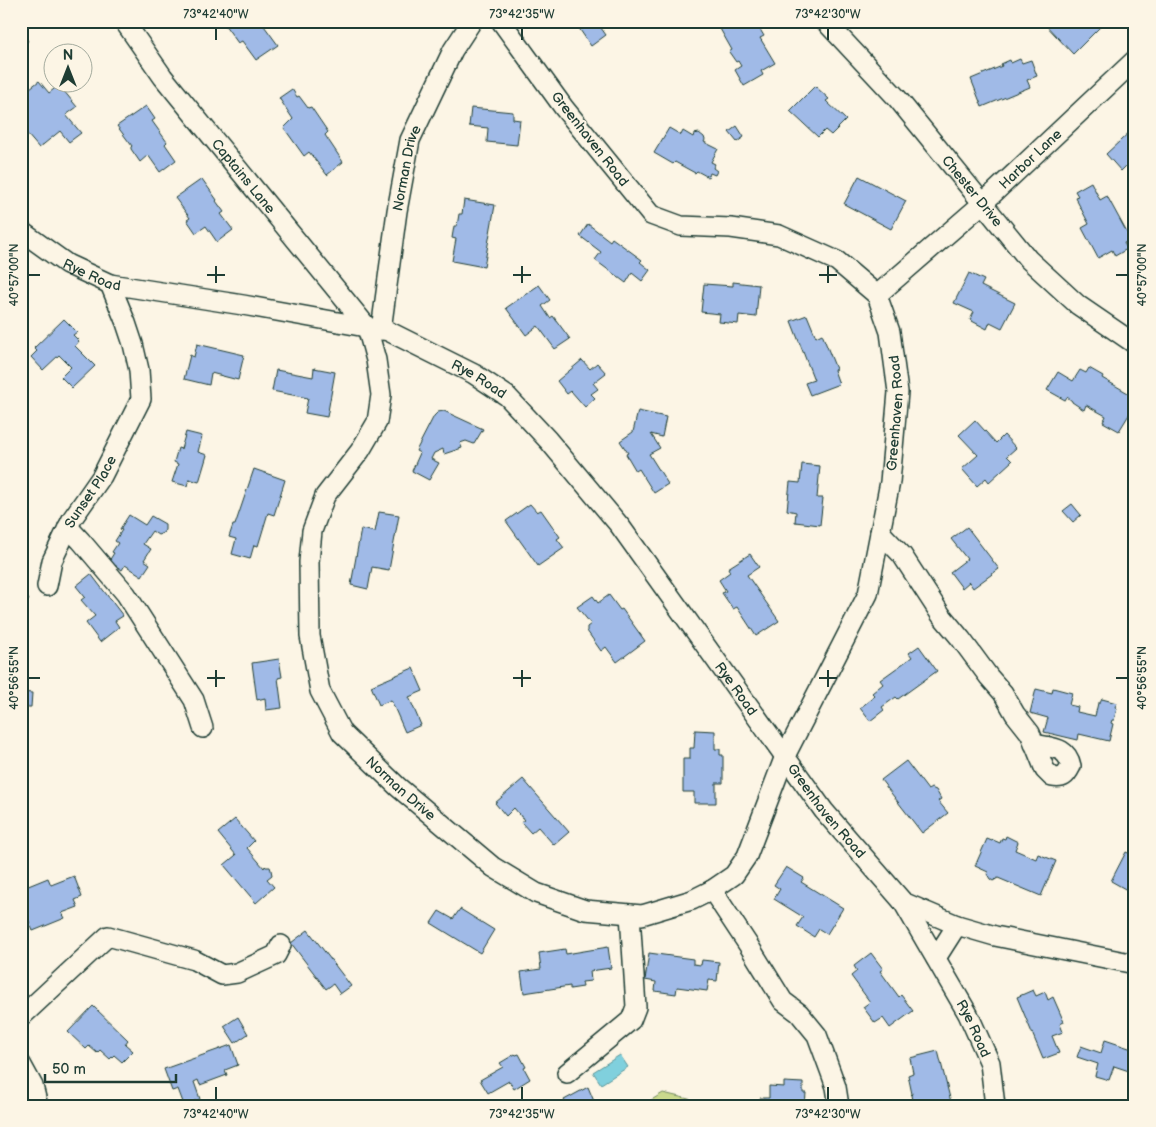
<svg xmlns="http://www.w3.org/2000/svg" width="1156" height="1127" viewBox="0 0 1156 1127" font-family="'Balsamiq Sans',sans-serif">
	<rect width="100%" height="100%" fill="#fcf5e5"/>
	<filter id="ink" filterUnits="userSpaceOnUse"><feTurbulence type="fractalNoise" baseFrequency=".02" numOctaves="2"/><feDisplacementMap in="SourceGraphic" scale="10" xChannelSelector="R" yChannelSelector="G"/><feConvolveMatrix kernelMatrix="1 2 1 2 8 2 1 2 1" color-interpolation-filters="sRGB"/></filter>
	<g filter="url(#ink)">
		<path fill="#cad98d" stroke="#748b60" d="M663,1093L693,1100L696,1106H647L648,1102Z"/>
		<path fill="#80d0dd" stroke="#599599" d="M620,1055L628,1067L601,1084L593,1072Z"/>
		<g fill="#a0bae7" stroke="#1f3d34">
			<path d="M222,21H264L262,23L278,45L256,60L242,41L238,43Z"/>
			<path d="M574,21H596L606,35L591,46Z"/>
			<path d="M729,21H755L764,36L760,38L775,63L761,71L763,75L744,86L735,70L741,66L738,61L736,62L729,52L732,50L719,27Z"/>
			<path d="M1042,21H1070L1071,22L1072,21H1106L1073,54Z"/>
			<path d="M21,32L28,41L21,46Z"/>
			<path d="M1020,59L1022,63L1031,60L1037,76L1027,80L1030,87L982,107L971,79L1002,66L1001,64L1010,60L1011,63Z"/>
			<path d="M39,81L49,93L59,85L77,107L66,115L81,133L69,142L60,131L39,148L21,127V95Z"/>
			<path d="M815,86L829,99L826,101L846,120L831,135L825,130L818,137L790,111Z"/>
			<path d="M292,89L297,97L299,96L308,108L311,107L328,132L325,135L343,162L327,175L309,152L304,156L284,128L293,119L279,98Z"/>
			<path d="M146,106L155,119L152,121L167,142L165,144L176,160L160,172L148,155L140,162L131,149V147L132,146L117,126Z"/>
			<path d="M471,108L513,112V119L520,120L517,145L487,142L488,128L469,126Z"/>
			<path d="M737,126L744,137L737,142L729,132Z"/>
			<path d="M1135,127V157L1121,171L1106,154Z"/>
			<path d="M669,128L681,135L683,131L693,137L694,134L699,133L704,137L705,140L704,142L718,149L711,162L715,164L713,168L717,171L715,175L710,173L708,177L697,171L695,173L675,162L673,164L654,153Z"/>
			<path d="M859,176L906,201L891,229L844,204Z"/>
			<path d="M202,179L217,200L216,201L224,212L221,214L233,230L217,242L206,226L196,233L187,220L190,218L175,198Z"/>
			<path d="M1091,182L1100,200L1107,196L1131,240L1124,243L1127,249L1115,256L1112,250L1098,258L1082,228L1089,224L1075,197L1078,196L1075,191Z"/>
			<path d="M464,200L495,205L484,267L452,261L456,239L452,238L454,226H457L459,214H462Z"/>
			<path d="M588,224L610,241L612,238L642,260L640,262L650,270L642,281L632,273L626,283L595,260L601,252L580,236Z"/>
			<path d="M969,273L984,280L981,286L1015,303L1002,328L990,322L987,329L970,320L974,312L954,303Z"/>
			<path d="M733,282L759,285L756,317L739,315L738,324L719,322L720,314L701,312L704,284L733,286Z"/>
			<path d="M539,285L550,300L542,306L550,318L553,316L570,339L555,349L538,326L526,335L506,308Z"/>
			<path d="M807,315L816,337L822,334L836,369L834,370L839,384L810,395L805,383L814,380L791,321Z"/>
			<path d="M64,319L77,332L73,335L79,341L75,346L95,366L72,388L61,377L71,367L59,355L43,370L31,357L37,351L34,348Z"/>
			<path d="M197,344L244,355L238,380L211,373L209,385L184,379L190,355L194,357Z"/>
			<path d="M582,360L590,369L597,363L606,373L593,383L598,389L591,394L595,398L585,407L571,391L567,394L557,381Z"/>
			<path d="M314,368L335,372L327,417L305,413L308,398L272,391L276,370L313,377Z"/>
			<path d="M1089,368L1103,376L1102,378L1135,397V405L1119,431L1103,422L1106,416L1086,405L1084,410L1072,402V401L1067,397L1065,400L1047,390L1058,372L1073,381L1080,370L1086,373Z"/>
			<path d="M444,411L483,429L474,444L466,441L460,443L462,448L444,454L443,449L434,453L431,459L439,463L429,480L412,471L420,453L416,451L434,416L438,412Z"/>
			<path d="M638,411L666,417L662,437L651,434L660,448L649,454L668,484L654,493L639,469L636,471L626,454L628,453L620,441L633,432Z"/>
			<path d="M975,420L996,443L1004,435L1016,448L1007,456L1012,461L989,482L986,478L977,486L962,469L978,455L959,435Z"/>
			<path d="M186,432L202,436L198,452L207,455L199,482L189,479L187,486L172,482L178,464L174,462L178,448L181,449Z"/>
			<path d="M802,464L820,466L817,498H823L820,525L795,522L796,512L787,510L790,482L800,483Z"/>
			<path d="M254,469L285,480L274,515L268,513L258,546L254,545L250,559L232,554L236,539L229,537L233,525H235Z"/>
			<path d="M530,504L537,512L541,510L560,537L557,539L564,548L538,566L506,521Z"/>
			<path d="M1072,504L1081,515L1073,522L1063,511Z"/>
			<path d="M379,512L399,515L389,570L372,567L368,589L351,585L361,529L375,532Z"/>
			<path d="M129,515L145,525L151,516L165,524V530L163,533L158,535L152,531L143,544L151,549L144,560L150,564L142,576L125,565L122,570L109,561L114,553L112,552L118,543L115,541L122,530L120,529Z"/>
			<path d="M967,527L999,569L973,588L969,582L962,588L950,572L967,559L951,539Z"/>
			<path d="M750,554L759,567L747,575L779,621L756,636L737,607L733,609L722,593L726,591L719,580L730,572L728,568Z"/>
			<path d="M91,574L123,616L115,621L119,627L100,642L86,623L95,616L81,600L85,597L76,586Z"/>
			<path d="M21,589L29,600L21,606Z"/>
			<path d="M609,595L620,610L622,609L645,641L617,662L606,647L601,651L587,631V627L591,624L577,607L593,596L598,603Z"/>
			<path d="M919,646L937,671L898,699L896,697L882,707L884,710L870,721L860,708L875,696L872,693L883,684L880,680L912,657L909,653Z"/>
			<path d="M279,659L282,677L278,678L282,708L266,710L265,698L257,700L252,663Z"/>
			<path d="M413,668L423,691L409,697L421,725L405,732L391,700L379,705L371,686Z"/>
			<path d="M1053,688L1072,693L1069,705L1078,707L1077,712L1095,716L1098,703H1100L1102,699L1117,703L1115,707L1117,708L1114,720H1112L1111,723L1113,724L1109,741L1079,734L1078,740L1044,732L1048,718L1030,713L1036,689L1052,693Z"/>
			<path d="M21,692L32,693L31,707H21Z"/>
			<path d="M695,730L715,731V749H720V755H723V783H716V803H694V792H683V759H690V748H694Z"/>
			<path d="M906,761L928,790L931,788L936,790L941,799L938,801L948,813L922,833L881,780Z"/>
			<path d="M523,779L569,832L554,845L538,827L531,833L521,822L524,820L514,808L506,816L495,803Z"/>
			<path d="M235,819L254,841L247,848L264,868L265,866L266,867H270L271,870L272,875L267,879L274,887L256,903L224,865L236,855L218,833Z"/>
			<path d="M1006,836L1018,842L1015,850L1036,859L1038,854L1056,861L1041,896L998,878L993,881L990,879L987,874L988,872L975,866L987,839L992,841L993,840L1000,843L1002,838L1005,839Z"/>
			<path d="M1126,852L1135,856V885L1131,882L1127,890L1111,881Z"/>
			<path d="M786,867L804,878L801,882L843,908L827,934L819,929L814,937L797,926L803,917L774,899L780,889L774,885Z"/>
			<path d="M74,876L82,897L75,900L78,907L62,913L65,918L33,931L21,902V889L48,878L51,885Z"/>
			<path d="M460,909L494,930L480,953L431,923L439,911L453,919Z"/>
			<path d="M308,930L351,986L340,994L333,984L326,989L291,943Z"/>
			<path d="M608,947L611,968L590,971L591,981L582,982L583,987L570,989V986L524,993L521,972L541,969L539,953L565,949L566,954Z"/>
			<path d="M649,953L693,959V964L701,965L702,960L719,962L717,981L709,980L707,991L677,987L676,994L655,991L656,982L645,980Z"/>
			<path d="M871,953L883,969L880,971L899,997L901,995L913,1011L890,1028L883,1018L875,1023L863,1007L870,1002L851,976L857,971L854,966Z"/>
			<path d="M1033,990L1036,996L1045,992L1048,1000L1053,997L1064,1022L1060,1024L1063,1032L1052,1036L1059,1053L1043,1059L1017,997Z"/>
			<path d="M93,1006L128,1040L125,1044L133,1051L122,1062L114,1055L110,1059L100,1050L97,1053L89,1046L86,1049L68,1032Z"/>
			<path d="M238,1017L248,1034L235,1043L224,1026Z"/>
			<path d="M1105,1040L1135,1050V1073L1114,1066L1109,1080L1095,1076L1098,1064L1077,1057L1081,1046L1101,1053Z"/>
			<path d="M231,1045L238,1065L225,1070L227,1075L200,1085L198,1080L194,1082L200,1099L184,1105L178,1089L172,1091L164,1069Z"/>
			<path d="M938,1051L952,1106H913L911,1095L912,1094L908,1075L913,1073L910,1058Z"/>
			<path d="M515,1054L516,1055L519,1054L526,1067L524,1068L530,1079L514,1089L509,1081L488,1093L480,1080L503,1067L500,1063Z"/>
			<path d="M784,1082L803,1083V1093H806L805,1106H759L760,1098H769V1086L784,1087Z"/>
			<path d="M588,1087L596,1106H567L564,1100Z"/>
		</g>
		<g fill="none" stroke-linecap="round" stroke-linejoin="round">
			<g stroke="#1f3d34" stroke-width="22">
				<g id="minor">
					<path id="s1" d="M124,21L163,77L367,327L376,360L381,395L377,422L360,451L325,496L312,531L309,562L310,636L320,691L342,733L398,787L493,867L536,893L585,910L642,915L692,900L712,890L734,875L747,856L785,756L868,594L890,482L898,392L890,332L877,295L837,261L779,235L731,228L681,226L651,215L564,108L501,21"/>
					<path id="s2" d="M825,21L897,98L1028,259L1078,305L1135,344"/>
					<path id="s3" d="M21,231L67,264L110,284L243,305L388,331L474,374L507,396L548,440L620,526L824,811L903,902L957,925L995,936L1135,964"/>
					<path id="s4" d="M877,295L982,204L1135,60"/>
					<path id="s5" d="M381,330L397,211L410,140L453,50L472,21"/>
					<path d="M68,527L81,541L126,594L194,700L203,728"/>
					<path d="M880,532L902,555L941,615L961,639L989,677L1003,693L1015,714L1030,733L1045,770L1052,777C1063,779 1066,776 1071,766C1067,746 1052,748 1034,744"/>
					<path id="s6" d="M47,586L52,561L72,519L102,476L141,399L139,370L133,344L126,323L110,284"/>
					<path d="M712,890L749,946L783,1001L799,1013L817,1035L831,1073L836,1087L839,1106"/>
					<path id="s7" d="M903,902L968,1014L990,1063L995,1106"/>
					<path d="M936,958L957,925"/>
					<path d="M21,1017L108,936L194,960L222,975L237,973L276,955L281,945"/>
					<path d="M21,1064L33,1086L38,1106"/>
					<path d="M567,1073L631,1020L636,1007L630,914"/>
				</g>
			</g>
			<use href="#minor" stroke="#fcf5e5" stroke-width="19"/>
		</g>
	</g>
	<path fill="none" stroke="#1f3d34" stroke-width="2" d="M216,28V40M522,28V40M828,28V40M216,266V283M522,266V283M828,266V283M28,275H40M207,275H225M513,275H531M819,275H837M1116,275H1128M216,670V687M522,670V687M828,670V687M28,678H40M207,678H225M513,678H531M819,678H837M1116,678H1128M216,1087V1100M522,1087V1100M828,1087V1100"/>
	<g text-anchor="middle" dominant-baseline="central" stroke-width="4.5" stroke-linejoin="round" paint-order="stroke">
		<g font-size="14" fill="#1f3d34" stroke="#fcf5e5">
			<text transform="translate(590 139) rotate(52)">Greenhaven Road</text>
			<text stroke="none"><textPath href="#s4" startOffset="205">Harbor Lane</textPath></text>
			<text stroke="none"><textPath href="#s5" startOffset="164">Norman Drive</textPath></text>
			<text stroke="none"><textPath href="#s1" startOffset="196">Captains Lane</textPath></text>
			<text stroke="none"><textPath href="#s2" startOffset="225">Chester Drive</textPath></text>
			<text stroke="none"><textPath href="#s3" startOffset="84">Rye Road</textPath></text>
			<text stroke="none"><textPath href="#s3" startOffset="489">Rye Road</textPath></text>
			<text stroke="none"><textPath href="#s1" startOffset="1782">Greenhaven Road</textPath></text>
			<text stroke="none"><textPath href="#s6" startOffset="105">Sunset Place</textPath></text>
			<text stroke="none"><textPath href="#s3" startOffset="894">Rye Road</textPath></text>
			<text stroke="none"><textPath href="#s1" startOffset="905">Norman Drive</textPath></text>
			<text stroke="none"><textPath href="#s3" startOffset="1046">Greenhaven Road</textPath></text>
			<text stroke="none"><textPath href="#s7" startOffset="145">Rye Road</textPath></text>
		</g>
	</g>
	<rect width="1156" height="1127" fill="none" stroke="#fcf5e5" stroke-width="55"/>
	<g transform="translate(68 68)"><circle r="24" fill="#fcf5e5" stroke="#a4ab9e"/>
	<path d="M0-4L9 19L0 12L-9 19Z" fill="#1f3d34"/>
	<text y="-8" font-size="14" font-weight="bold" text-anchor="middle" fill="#1f3d34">N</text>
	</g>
	<path d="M45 1074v8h131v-8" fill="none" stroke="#1f3d34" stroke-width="2.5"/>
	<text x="52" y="1074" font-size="15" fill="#1f3d34" stroke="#fcf5e5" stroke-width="4" paint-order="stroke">50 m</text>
	<rect x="28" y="28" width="1100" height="1072" fill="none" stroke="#1f3d34" stroke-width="2"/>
	<g font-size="12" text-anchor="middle" fill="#1f3d34">
		<text x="216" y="18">73°42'40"W</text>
		<text x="522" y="18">73°42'35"W</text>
		<text x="828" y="18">73°42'30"W</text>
		<text transform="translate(14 275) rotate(-90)" y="4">40°57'00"N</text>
		<text transform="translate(1142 275) rotate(-90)" y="4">40°57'00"N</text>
		<text transform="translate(14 678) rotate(-90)" y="4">40°56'55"N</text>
		<text transform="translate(1142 678) rotate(-90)" y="4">40°56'55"N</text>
		<text x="216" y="1118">73°42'40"W</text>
		<text x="522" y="1118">73°42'35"W</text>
		<text x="828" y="1118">73°42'30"W</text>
	</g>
</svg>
